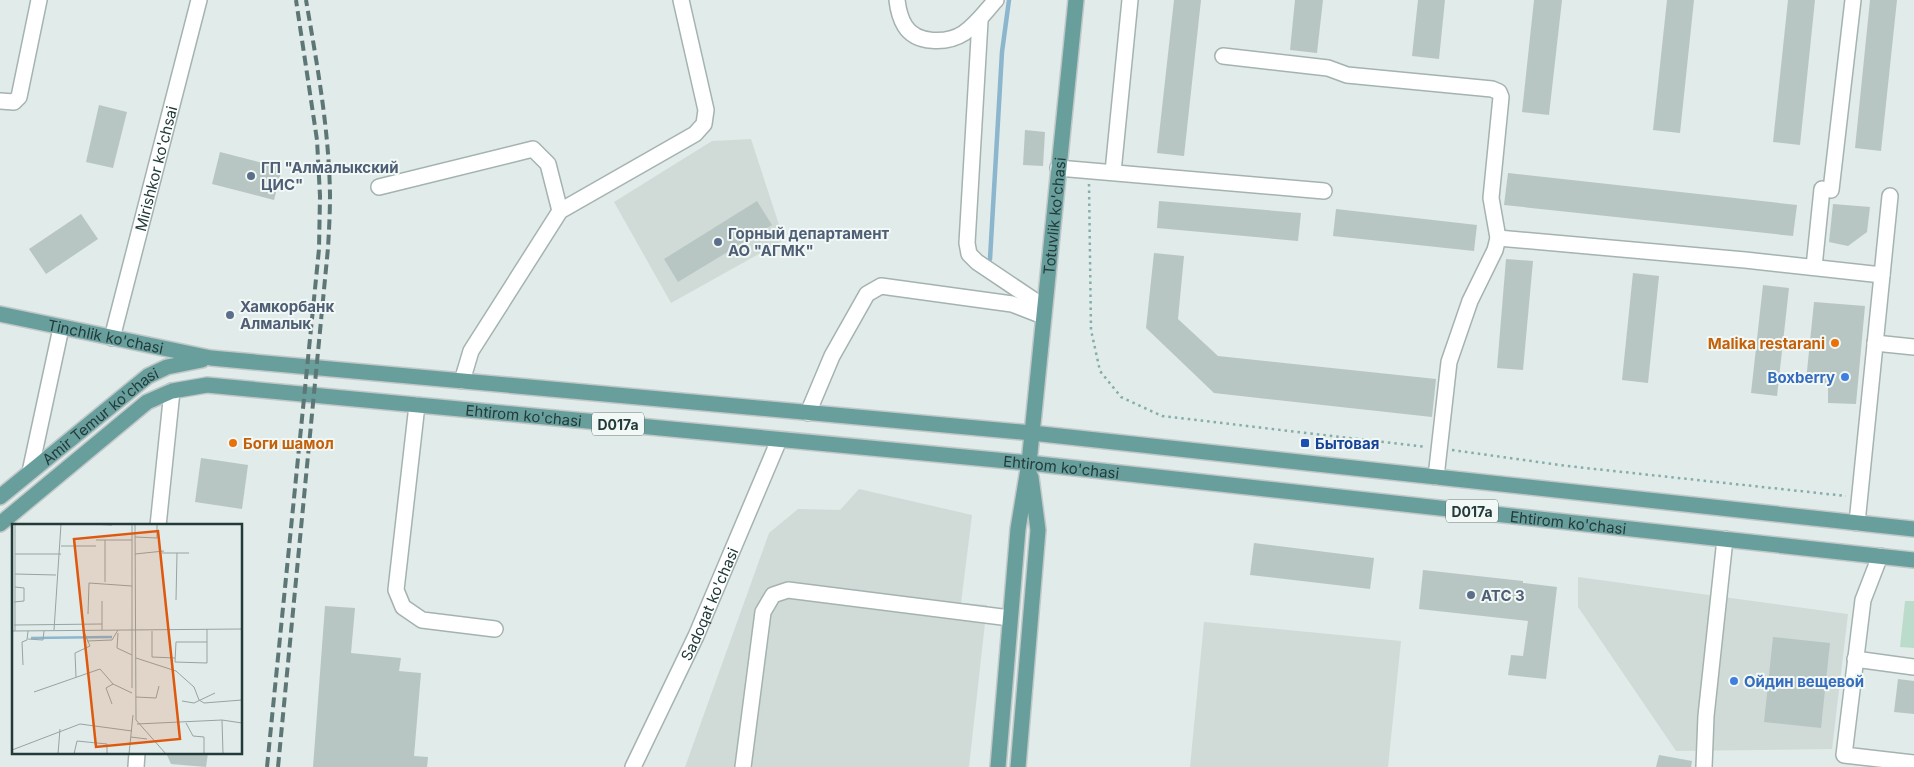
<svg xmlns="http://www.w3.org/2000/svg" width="1914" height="767" viewBox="0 0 1914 767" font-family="Inter,sans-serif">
	<rect width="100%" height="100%" fill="#e1ebe9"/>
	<g fill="#d0dbd8">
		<path d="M751,139L784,240L671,303L614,202L712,141Z"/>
		<path d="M859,489L972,515L961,603L987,605L969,767H685L769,533L798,509L840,510Z"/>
		<path d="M1578,577L1848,614L1832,749L1676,751L1578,607Z"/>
		<path d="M1204,622L1401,641L1388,767H1190Z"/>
	</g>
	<path fill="#bbdccb" d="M1905,601H1914V648L1900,647Z"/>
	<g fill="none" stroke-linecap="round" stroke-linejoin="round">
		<path stroke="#8bb6ce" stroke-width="4.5" d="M990,259L1002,52L1009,0"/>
	</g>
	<g fill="#b7c6c3">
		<path d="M1174,0H1201L1184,156L1157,153Z"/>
		<path d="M1295,0H1323L1317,53L1290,50Z"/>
		<path d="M1418,0H1445L1439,59L1412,56Z"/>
		<path d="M1534,0H1562L1549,115L1522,112Z"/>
		<path d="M1667,0H1694L1680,133L1653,130Z"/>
		<path d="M1788,0H1815L1800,145L1773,142Z"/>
		<path d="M1870,0H1897L1881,151L1855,148Z"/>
		<path d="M99,105L127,112L113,168L86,162Z"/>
		<path d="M1025,130L1045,132L1043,166L1023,165Z"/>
		<path d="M220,152L282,168L274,200L212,184Z"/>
		<path d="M1508,173L1797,205L1793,236L1504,205Z"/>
		<path d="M757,201L772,225L678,282L664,259Z"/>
		<path d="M1159,201L1301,213L1298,241L1157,228Z"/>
		<path d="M1833,204L1870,207L1867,232L1848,246L1829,242Z"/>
		<path d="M1336,209L1477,225L1474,251L1333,236Z"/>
		<path d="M81,214L98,239L46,274L29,249Z"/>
		<path d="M1154,253L1184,256L1178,319L1218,356L1436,379L1432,417L1214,393L1146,328Z"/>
		<path d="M1506,259L1533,261L1523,370L1497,368Z"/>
		<path d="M1633,273L1659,276L1648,383L1622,380Z"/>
		<path d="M1763,285L1789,288L1777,396L1751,393Z"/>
		<path d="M1814,302L1865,306L1856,404L1828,403V384L1806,381Z"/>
		<path d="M201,458L248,465L242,509L195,502Z"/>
		<path d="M1254,543L1374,558L1370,589L1250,575Z"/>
		<path d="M1423,570L1523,581V583L1557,587L1546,679L1508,675L1511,655L1523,656L1528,621L1419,609Z"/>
		<path d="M325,606L355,608L351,653L401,658L399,671L421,673L414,756L428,757L427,767H313Z"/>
		<path d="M1773,637L1830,643L1821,728L1764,722Z"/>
		<path d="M1898,679L1914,681V714L1894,712Z"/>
		<path d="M166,753H208L206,767L171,764Z"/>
		<path d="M1659,755L1692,761L1691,767H1656Z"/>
	</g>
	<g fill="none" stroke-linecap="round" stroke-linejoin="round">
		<g stroke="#a4b3b1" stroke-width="18">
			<g id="minor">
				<path d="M897,0C898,9 900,18 905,26C916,44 947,44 964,33C977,24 985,12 996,0"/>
				<path d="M980,21L967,243L969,254L977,262L1044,307"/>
				<path d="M1223,56L1328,68L1347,75L1492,89L1499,92L1501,97L1491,198L1498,238L1495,250L1470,301L1449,362L1436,477"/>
				<path d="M0,101L14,102L19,97L39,0"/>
				<path d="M1058,168L1324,191"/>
				<path d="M1113,172L1130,0"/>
				<path d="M379,187L533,149L548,164L560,211"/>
				<path d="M1831,190L1853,0"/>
				<path d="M1498,238L1745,260L1882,275"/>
				<path d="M1814,267L1822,189"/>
				<path id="s1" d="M112,338L199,0"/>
				<path d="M1875,343L1914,347"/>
				<path d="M462,381L471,351L560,211L695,134L704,124L706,110L681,0"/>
				<path d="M417,405L396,590L403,607L422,620L495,629"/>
				<path d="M808,413L832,356L867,294L881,286L1012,304L1043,316"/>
				<path d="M30,472L61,328"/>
				<path d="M1857,523L1890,196"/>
				<path d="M158,526L172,391"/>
				<path d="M1880,556L1863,600L1844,755L1914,763"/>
				<path d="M1855,659L1914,667"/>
				<path d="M136,767L137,753"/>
				<path id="s2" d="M633,767L696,636L779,440"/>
				<path d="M743,767L763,612L773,595L788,590L1010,618"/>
				<path d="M1704,767L1706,716L1725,539"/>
			</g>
		</g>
		<g stroke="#c1c8c8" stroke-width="18">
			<g id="major">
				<path id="s3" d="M0,314L211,358L1032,433L1914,529"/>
				<path id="s4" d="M0,497L148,376L167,367L202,360"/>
				<path id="s5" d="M0,524L147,402L172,391L207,385L1029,463L1914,560"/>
				<path id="s6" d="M998,767L1018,529L1029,463L1076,0"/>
				<path d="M1018,767L1038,530L1031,477"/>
			</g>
		</g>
		<g stroke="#83aea9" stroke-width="2.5" stroke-dasharray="2.5 4" stroke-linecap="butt">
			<path d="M1089,184L1091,330L1100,371L1121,397L1162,416L1426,447"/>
			<path d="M1452,450L1567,466L1846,496"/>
		</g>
		<use href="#minor" stroke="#fff" stroke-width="15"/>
		<use href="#major" stroke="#689f9d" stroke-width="15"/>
		<g stroke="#5d7776" stroke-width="4" stroke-dasharray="10 5" stroke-linecap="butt">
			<path d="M267,767L319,249L320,196L317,140L296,0"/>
			<path d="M278,767L328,248C329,231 330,212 330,195C329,129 317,64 306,0"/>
		</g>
	</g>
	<g fill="#5c6f8a" stroke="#f2f8f6" stroke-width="2">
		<circle cx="251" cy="176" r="5"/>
		<circle cx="718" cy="242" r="5"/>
		<circle cx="230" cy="315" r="5"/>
		<circle cx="1471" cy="595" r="5"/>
	</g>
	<g fill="#e8710a" stroke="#f2f8f6" stroke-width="2">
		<circle cx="1835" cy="343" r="5"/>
		<circle cx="233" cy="443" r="5"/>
	</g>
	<g fill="#3f7fe0" stroke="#f2f8f6" stroke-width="2">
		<circle cx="1845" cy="377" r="5"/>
		<circle cx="1734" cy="681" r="5"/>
	</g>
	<rect fill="#1a4fb4" stroke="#f2f8f6" stroke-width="2" x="1300" y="438" width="10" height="10" rx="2.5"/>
	<g text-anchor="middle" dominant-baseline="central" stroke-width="4" stroke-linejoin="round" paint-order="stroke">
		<g fill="#f2f8f6" stroke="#607472" stroke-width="1">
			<rect x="592" y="412.5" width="52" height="23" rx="4"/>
			<rect x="1446" y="499.5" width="52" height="23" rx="4"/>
		</g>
		<g font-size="14" font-weight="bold" fill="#223b3a">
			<text x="618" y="424">D017a</text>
			<text x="1472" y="511">D017a</text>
		</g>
		<g font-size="15" font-weight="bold" fill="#4e5e75" stroke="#f2f8f6" text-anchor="start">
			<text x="261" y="167">ГП "Алмалыкский<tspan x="261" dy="17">ЦИС"</tspan></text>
			<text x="728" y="233">Горный департамент<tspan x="728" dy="17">АО "АГМК"</tspan></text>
			<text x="240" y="306">Хамкорбанк<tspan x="240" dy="17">Алмалык</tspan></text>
			<text x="1481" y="595">АТС 3</text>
		</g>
		<g font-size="15" fill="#223b3a" stroke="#f2f8f6">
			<text stroke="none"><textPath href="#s1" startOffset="175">Mirishkor ko'chsai</textPath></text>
			<text stroke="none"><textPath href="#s6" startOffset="554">Totuvlik ko'chasi</textPath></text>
			<text stroke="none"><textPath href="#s3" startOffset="108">Tinchlik ko'chasi</textPath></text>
			<text stroke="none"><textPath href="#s5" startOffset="572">Ehtirom ko'chasi</textPath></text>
			<text stroke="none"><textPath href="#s4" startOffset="129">Amir Temur ko'chasi</textPath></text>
			<text stroke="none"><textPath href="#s5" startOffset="1112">Ehtirom ko'chasi</textPath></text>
			<text stroke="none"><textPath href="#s5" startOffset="1622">Ehtirom ko'chasi</textPath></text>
			<text stroke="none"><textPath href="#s2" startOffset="180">Sadoqat ko'chasi</textPath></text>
		</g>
		<g font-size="15" font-weight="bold" fill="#c56008" stroke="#f2f8f6" text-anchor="end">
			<text x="1825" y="343">Malika restarani</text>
			<text x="243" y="443" text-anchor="start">Боги шамол</text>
		</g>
		<g font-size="15" font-weight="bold" fill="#366cbe" stroke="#f2f8f6" text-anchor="end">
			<text x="1835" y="377">Boxberry</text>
			<text x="1744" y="681" text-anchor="start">Ойдин вещевой</text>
		</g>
		<g font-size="15" font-weight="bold" fill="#164399" stroke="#f2f8f6" text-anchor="start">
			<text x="1315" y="443">Бытовая</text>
		</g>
	</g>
	<g transform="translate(12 524)">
		<rect width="230" height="230" fill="#e1ebe9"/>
		<path fill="none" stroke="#8bb6ce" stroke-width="2.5" d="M19,114L100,113"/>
		<path fill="none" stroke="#95a5a3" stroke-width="1" d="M77,0L100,1M120,0V164M123,0L124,196L154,230M123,13L145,14V0M84,16H120M93,16V58M49,22H84M150,29H177M3,30H49M123,30L152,27M3,50L44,51M164,76L165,29M90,77V106M2,78L12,77V64L3,63M76,90L77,59L120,62M2,101L90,100M42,106L49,0M0,107L230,105M3,107V0M140,107V133L163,134M106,109L105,124L120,131M16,115L31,116L32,107M75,117L100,116L106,106M195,118H164L163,138L195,139V105M124,134L164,147L182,163L187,176L192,179L230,176M11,141L10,118L15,116L16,107M64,153L63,129L78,122L71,106M22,168L88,145L101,160L120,169M124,173L144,174L147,162M170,177L182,179L203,169M100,180L94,164L101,160M210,196L211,230M174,199L181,212L192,213V230M125,200L210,196L230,199M119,213L135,215M0,226L68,200L120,207M46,230L48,205M62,230L65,217L95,220V230M117,230L121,191"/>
		<path fill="#de580e" fill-opacity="0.15" stroke="#de580e" stroke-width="2.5" d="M146,7L168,215L84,223L62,15Z"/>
		<rect width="230" height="230" fill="none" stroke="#223b3a" stroke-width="2.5"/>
	</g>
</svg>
